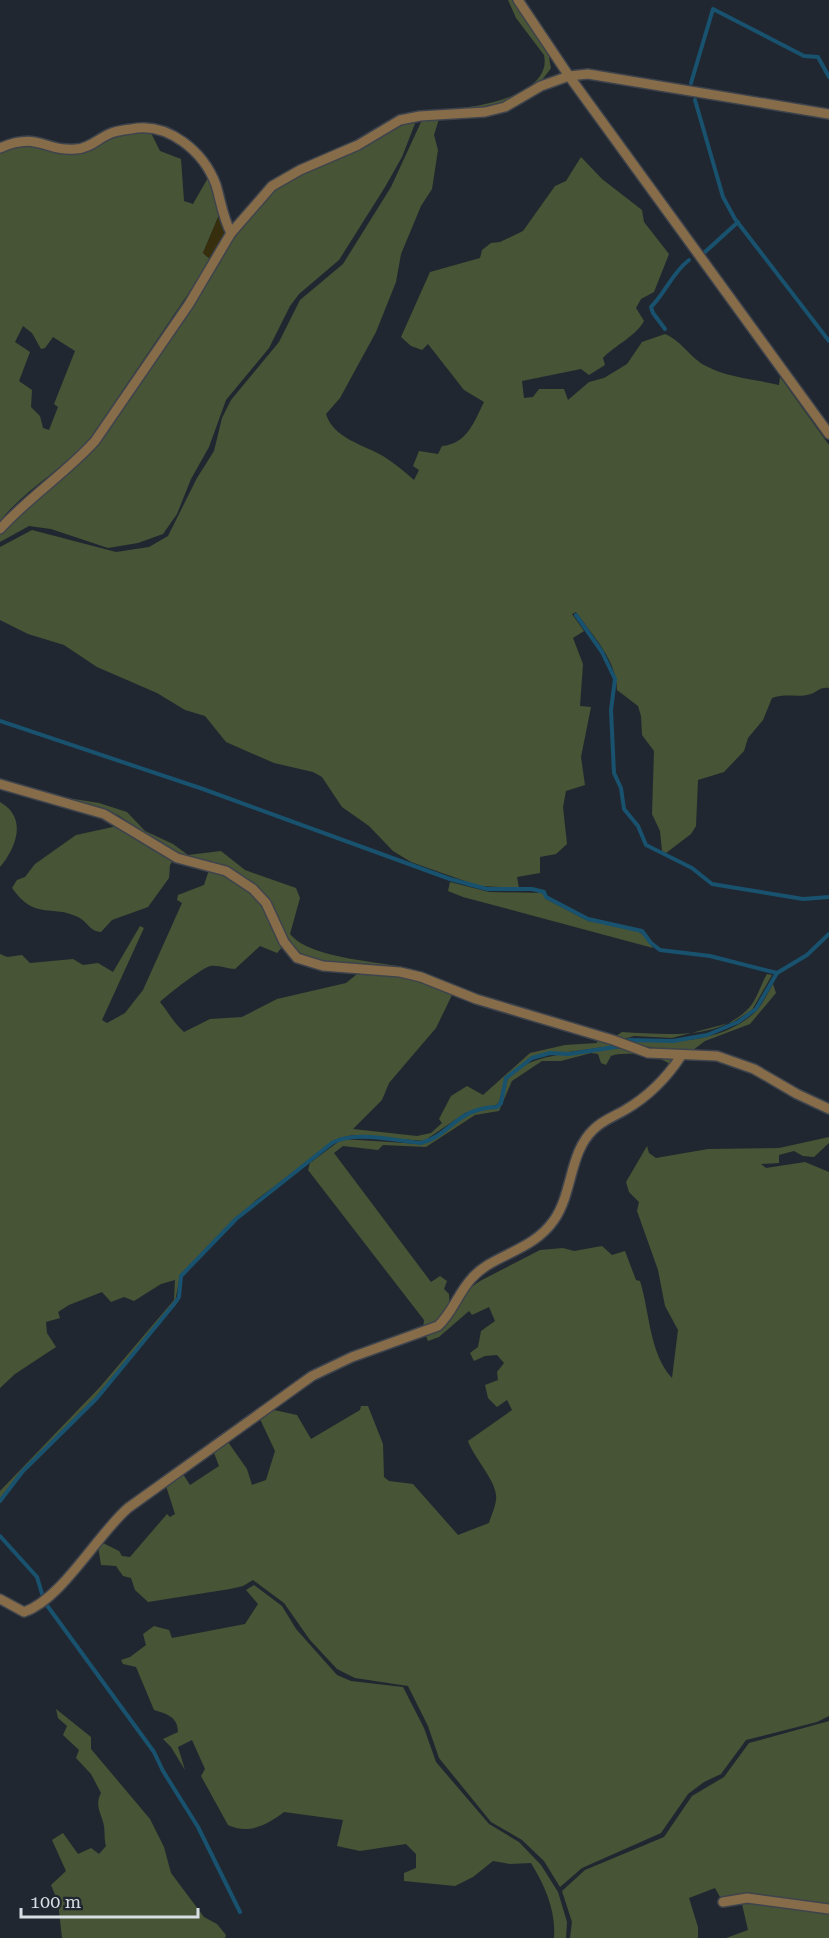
<svg xmlns="http://www.w3.org/2000/svg" width="829" height="1938" viewBox="0 0 829 1938" font-family="'Roboto Serif',serif">
	<rect width="100%" height="100%" fill="#212730"/>
	<g fill="#475435" fill-rule="evenodd">
		<path d="M508,0H513L548,52L551,68C528,104 487,110 448,109C474,108 553,96 544,55L516,18Z"/>
		<path d="M439,119L434,135L438,150L432,189L421,206L401,254L396,282L376,332L340,398L326,414C333,438 364,445 383,456C394,463 404,471 414,480L419,470L413,466L419,451L438,454L442,446C467,444 474,422 484,402L464,390L428,344L422,350L411,346L401,337L430,272L480,258L482,250L491,243L500,242L523,231L555,186L566,181L581,157L602,179L642,210L644,222L669,254L654,292L641,299L636,308L644,321C635,337 615,345 603,358L605,365L589,375L581,369L522,381L524,398L533,397L539,389H564L568,400L589,382L604,378L627,364L642,342L665,334C683,342 690,358 706,366C728,378 755,379 779,385L780,377L829,445V688C820,687 819,691 811,694C799,698 785,693 772,698L763,720L748,738L744,751L724,772L698,780L696,826L691,834L666,853L662,851L660,831L652,814L654,751L642,735L641,716L638,706L617,690C617,660 592,635 576,612L572,614L584,631L573,638L583,664L580,706L591,707L581,757L585,785L566,791L563,807L567,844L556,854L540,857V873L517,877L519,888L479,886L411,862L393,851L369,826L342,807L322,777L313,772L274,763L226,742L205,716L185,710L157,693L97,667L64,645L28,634L0,620V547L32,530L116,552L149,547L168,536L197,478L214,451L222,418L231,400L279,342L300,300L343,264L391,187L422,120Z"/>
		<path d="M416,121L402,157L385,187L339,260L299,294L290,306L269,348L226,400L209,447L191,479L177,514L163,534L138,543L108,548L51,529L29,526L0,542V535L17,514L80,462L219,263L233,234L275,188L400,122Z"/>
		<path d="M135,133H151L160,151L181,159L184,201L193,204L209,176L219,215L203,253L211,260L91,437C64,469 26,488 0,521V152L26,143L82,153L114,138ZM23,326L32,333L41,349L45,348L53,337L75,351L54,404L58,407L49,430L43,428L40,416L31,407L32,390L19,381L30,352L15,342Z"/>
		<path d="M55,796L99,803L127,812L145,831L173,844L188,855L221,851L245,870L296,888L300,898L290,934C311,960 384,961 417,970L371,964L318,961L300,954L293,949L281,929L269,899L252,883L228,868L177,855L118,815Z"/>
		<path d="M0,802C28,818 16,848 0,867Z"/>
		<path d="M122,825L174,859L170,865L169,878L148,907L112,920L101,932C89,931 88,922 78,917C52,904 35,921 12,888L17,880L25,877L35,864L76,835Z"/>
		<path d="M209,870L225,874L263,901L284,945L277,953L260,946L235,969C227,969 219,965 211,966C204,966 166,996 160,1002C169,1013 173,1022 184,1032L210,1019L242,1017L277,999L346,983L362,970L420,981L453,993L436,1028L389,1083L382,1100L353,1129L417,1136L431,1133L442,1123L439,1119L451,1096L467,1086L483,1095L530,1053L565,1045L597,1043V1038L619,1045L532,1057L505,1078L499,1102L496,1105L465,1113L424,1141L354,1135L339,1138L256,1200L180,1276L175,1302L96,1397L21,1471L0,1499V1491L100,1387L174,1300L175,1280L161,1284L134,1301L124,1297L111,1302L102,1292L69,1305L58,1312L60,1318L46,1322L47,1333L56,1347L15,1374L0,1388V954L7,957L22,955L30,963L73,959L83,965L98,963L113,972L140,926L144,928L102,1020L107,1023L125,1013L143,990L182,903L177,900L178,895L204,885Z"/>
		<path d="M450,882L489,892L543,893L546,899L588,921L636,930L645,936L653,948L463,897L448,891Z"/>
		<path d="M767,974L772,975L752,1010L733,1022L672,1038L634,1036L624,1039L616,1036L622,1032C662,1034 715,1041 747,1010C756,1002 761,984 767,974Z"/>
		<path d="M773,984L776,993L750,1024L705,1041L693,1050L677,1052L628,1043L630,1041C672,1043 718,1043 752,1015C762,1007 767,994 773,984Z"/>
		<path d="M622,1048L675,1059L671,1066C663,1055 623,1051 611,1056L606,1065L601,1063L598,1054L591,1053L561,1061H542L512,1081L499,1111L475,1115L426,1147L383,1145L378,1150L343,1146L334,1153L431,1282L440,1276L447,1281L444,1289L449,1294C451,1314 440,1321 423,1329L424,1320L308,1170L310,1163L342,1139L421,1144L429,1142L468,1114L500,1106C504,1097 503,1086 508,1079C525,1052 593,1051 622,1048Z"/>
		<path d="M829,1137V1143L814,1157L803,1156L794,1151L779,1155V1163L761,1164L766,1168L805,1162L829,1172V1716L817,1722L746,1740L721,1774L704,1782L688,1794L661,1833L582,1868L560,1887L544,1861L522,1840L491,1822L439,1758L428,1726L408,1686L355,1678L337,1669L310,1640L284,1603L253,1580L243,1586L230,1589L148,1602L135,1590L131,1578L123,1576L116,1566L101,1565L98,1546L101,1542L119,1551L122,1556L130,1557L167,1514L170,1517L175,1514L166,1486L183,1474L190,1485L219,1466L214,1453L228,1442L247,1469L252,1485L266,1480L275,1451L260,1419L274,1410L297,1415L311,1439L360,1410L361,1406H368L383,1444L384,1477L389,1481L413,1484L458,1535L489,1523C491,1516 495,1508 496,1500C499,1483 473,1457 468,1441L512,1410L507,1400L497,1407L488,1398L485,1385L498,1380L497,1372L504,1363L497,1355L485,1356L474,1361L470,1353L478,1347L481,1331L495,1321L489,1307L472,1315L469,1311L439,1337L428,1341L426,1336L439,1330L466,1291L480,1281L540,1250L563,1248L574,1251L602,1246L612,1255L625,1251L636,1280L640,1281C650,1313 649,1353 672,1378L678,1330L665,1306L658,1270L637,1211L639,1202L629,1192L626,1182L647,1146L649,1153L656,1158L708,1149L779,1148Z"/>
		<path d="M254,1585L282,1606L296,1629L337,1675L351,1681L403,1687L424,1728L436,1762L489,1824L519,1842L541,1865L558,1892L567,1922L566,1938H554C556,1910 545,1886 531,1863L510,1864L493,1861L473,1877L455,1886L404,1881V1873L416,1868V1854L406,1844L360,1851L337,1846L343,1820L284,1812C267,1825 248,1835 228,1825L201,1776L205,1769L192,1740L178,1747L185,1770L171,1747L163,1739L178,1732C178,1717 167,1714 154,1710L136,1667L123,1664L121,1660L130,1657L146,1645L143,1634L154,1626L169,1630L172,1638L245,1624L258,1604L246,1590Z"/>
		<path d="M56,1709L91,1737V1749L150,1819L164,1847L171,1873L204,1917L217,1924L226,1935L225,1938H62L58,1902L51,1885L66,1871L52,1840L63,1833L78,1854L91,1848L99,1854L106,1846C104,1839 105,1833 104,1826C102,1814 94,1806 101,1793L91,1774L76,1758L79,1750L63,1735L67,1726L58,1718Z"/>
		<path d="M829,1721V1905L745,1895L720,1897L715,1888L689,1898L698,1927V1938H570L572,1922L562,1891L585,1870L664,1837L692,1796L724,1777L749,1743Z"/>
		<path d="M742,1904H773L829,1914V1938H726L748,1930Z"/>
	</g>
	<path fill="#362e0d" d="M219,215L227,231L211,260L203,253Z"/>
	<g fill="none" stroke-linecap="round" stroke-linejoin="round">
		<g stroke="#18526e" stroke-width="4">
			<path d="M691,83L713,9L804,56L818,57L829,77"/>
			<path d="M695,100L723,197L735,219L829,341"/>
			<path d="M705,252L738,222"/>
			<path d="M665,329L653,313L651,307C666,292 672,273 689,260"/>
			<path d="M576,615L602,652L615,679L611,710L614,773L621,788L624,809L638,826L646,845L692,868L712,884L803,899L829,897"/>
			<path d="M0,721L203,789L450,879L487,889H532L544,892L546,897L588,919L642,931L651,943L660,950L710,956L777,973"/>
			<path d="M629,1040L673,1041L707,1035L738,1022L756,1009L777,973L807,955L829,934"/>
			<path d="M0,1501L23,1471L97,1398L175,1303L179,1297L181,1276L236,1219L332,1143C353,1130 397,1141 421,1143C451,1135 456,1108 497,1107L501,1103L506,1078L532,1058L550,1053L569,1054L622,1046"/>
			<path d="M0,1536L37,1577L43,1597"/>
			<path d="M46,1604L154,1752L163,1771L198,1827L240,1912"/>
		</g>
		<g stroke="#3e444d" stroke-width="12">
			<g id="minor">
				<path d="M518,0L569,76L829,434"/>
				<path d="M0,148C39,131 44,152 76,149C88,149 98,139 109,134C115,131 124,130 131,129C168,121 204,152 216,185C221,202 223,218 231,233"/>
				<path d="M0,529C29,497 66,473 95,441L189,304L231,233L272,186L300,170L358,145L400,120L420,116L485,112L505,107L541,86L569,76L588,74L829,114"/>
				<path d="M0,784L104,814L177,858L226,871L253,889L266,903L284,942L297,958L323,966L400,972L421,977L476,999L613,1040L648,1053L717,1056L754,1069L797,1094L829,1109"/>
				<path d="M0,1599L24,1612C62,1599 97,1535 128,1508L312,1376L352,1357L438,1326C453,1312 458,1293 472,1278C493,1254 532,1252 554,1220C573,1193 569,1152 594,1129C603,1120 615,1116 625,1110C649,1096 666,1079 681,1056"/>
				<path d="M723,1902L747,1898L829,1909"/>
			</g>
		</g>
		<use href="#minor" stroke="#876c49" stroke-width="9"/>
	</g>
	<path d="M21 1908v9h177v-9" fill="none" stroke="#d9dee4" stroke-width="3"/>
	<text x="30" y="1908" font-size="18" fill="#d9dee4" stroke="#212730" stroke-width="4.5" paint-order="stroke">100 m</text>
</svg>
